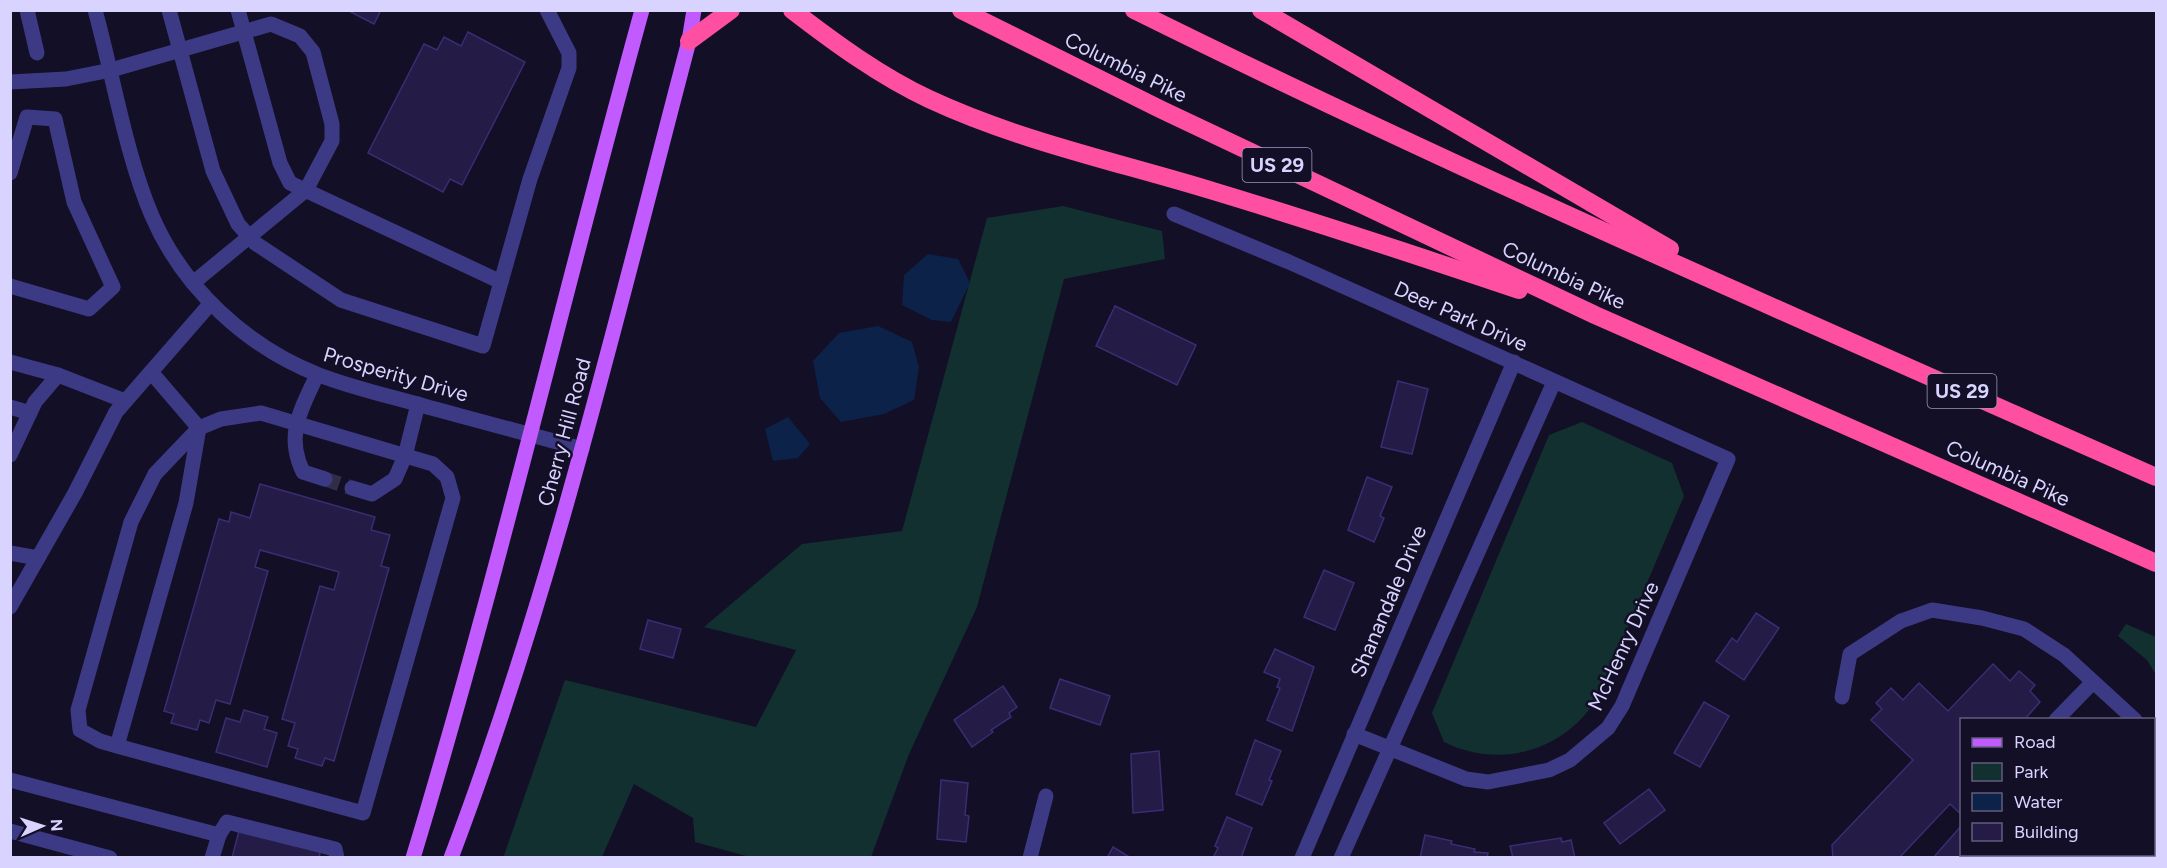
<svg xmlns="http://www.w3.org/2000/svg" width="2167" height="868" viewBox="0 0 2167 868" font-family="Figtree,sans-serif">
	<rect width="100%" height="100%" fill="#130f26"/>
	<g fill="#12302f">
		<path d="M1063,206L1162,231L1165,259L1064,279L977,607L909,754L871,857H750L695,842L693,818L634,784L602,857L503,858L565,680L756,727L796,650L704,627L802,544L902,531L987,218Z"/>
		<path d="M1582,422L1672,463L1684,496L1601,691C1571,749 1502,771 1444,742L1432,713L1549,435Z"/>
		<path d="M2126,624L2156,637V675L2147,660L2118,636Z"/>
	</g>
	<g fill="#0c2248">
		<path d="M928,254L958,259L970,283L951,322L932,320L902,305L904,275Z"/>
		<path d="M878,326L912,342L919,367L914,400L884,414L841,422L820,398L813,361L839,333Z"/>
		<path d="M788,417L810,444L798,458L773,461L765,429Z"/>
	</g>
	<g fill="#241b47" stroke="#3b2d73" stroke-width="1.5">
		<path d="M347,10H381L374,24Z"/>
		<path d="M468,32L525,62L462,185L450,179L443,192L368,153L424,44L437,50L444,37L461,46Z"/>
		<path d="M1115,306L1196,345L1177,385L1096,346Z"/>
		<path d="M1398,381L1428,389L1412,454L1381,447Z"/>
		<path d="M1367,477L1392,487L1380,516L1384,518L1374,542L1348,530Z"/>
		<path d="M260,484L375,517L371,530L390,535L381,566L389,568L334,761L325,758L322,766L295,758L298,749L288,746L295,723L282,719L320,586L334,590L339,572L260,550L255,567L268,571L230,704L216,700L209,723L200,720L197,730L171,723L174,714L164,711L219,519L229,522L231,512L250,518Z"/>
		<path d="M1324,570L1354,583L1335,630L1304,617Z"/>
		<path d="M1756,613L1779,628L1744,680L1716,661L1732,638L1737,642Z"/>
		<path d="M648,620L681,629L673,658L640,649Z"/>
		<path d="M1275,649L1314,667L1292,731L1267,720L1280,688L1277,687L1280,679L1264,672Z"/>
		<path d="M1993,664L2010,681L2019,671L2035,685L2030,691L2040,702L2024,720H1962V815L1950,804L1899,858H1833L1832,845L1913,760L1871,720L1882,709L1876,703L1891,688L1903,700L1919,683L1948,711Z"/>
		<path d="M1060,679L1110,696L1100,725L1050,708Z"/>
		<path d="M1003,686L1017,707L1009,713L1011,717L991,730L993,732L972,747L954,720Z"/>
		<path d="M1704,702L1729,716L1700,767L1674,753Z"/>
		<path d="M244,710L268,717L264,729L277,733L267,767L216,752L226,718L240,722Z"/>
		<path d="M1255,740L1281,751L1269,780L1272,781L1262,805L1236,794Z"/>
		<path d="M1159,751L1163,810L1133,813L1131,754Z"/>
		<path d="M941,780L968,783L965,815L969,816L966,842L937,839Z"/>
		<path d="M1649,789L1665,810L1620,844L1604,823Z"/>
		<path d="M1227,817L1252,828L1241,858H1213L1218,848L1215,846Z"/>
		<path d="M1962,825V854H2051L2049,858H1933Z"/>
		<path d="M240,827L321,848L319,858H232Z"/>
		<path d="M1425,835L1452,841L1451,844L1475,849L1474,852L1488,853L1487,858H1420Z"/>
		<path d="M1561,838L1562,842L1571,840L1575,858H1513L1510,846Z"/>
		<path d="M1113,847L1131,858H1107Z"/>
	</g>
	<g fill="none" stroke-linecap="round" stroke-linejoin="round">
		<path stroke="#312d47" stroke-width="15" stroke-dasharray="15 8" stroke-linecap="butt" d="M325,479L352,488"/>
		<g stroke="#3d3a85" stroke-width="15">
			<path d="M27,10L37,53"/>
			<path d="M95,10C113,75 126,156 152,216C183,288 247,347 319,375C353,388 389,396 424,406C476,420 529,434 582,449"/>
			<path d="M169,10L213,171L238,224L255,243L341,300L483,346L501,282L290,183L280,163L238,10"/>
			<path d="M10,82L66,79L111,70L271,24L300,36L313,52L332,124V141L306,190L193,283"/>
			<path d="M10,173L27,117L55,119L74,202L113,287L89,309L10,286"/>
			<path d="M1174,214L1289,262L1728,459L1622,706L1608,728L1570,760L1549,770L1488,782L1466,779L1354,734"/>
			<path d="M501,282L530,179L569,68V53L547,10"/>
			<path d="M10,362L58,375L125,401"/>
			<path d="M317,375C301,410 285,434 303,472L325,479"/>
			<path d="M10,407L30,413"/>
			<path d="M10,455L35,402L58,375"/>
			<path d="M352,488L372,494L395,479L405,456L418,404"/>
			<path d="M10,553L38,558"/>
			<path d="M10,607L75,493L116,412L211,303"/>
			<path d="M1842,697L1850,654L1901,621L1932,610L1982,618L2024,629L2064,655L2135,720"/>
			<path d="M2056,720L2093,682"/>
			<path d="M2154,737L2156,739"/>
			<path d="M117,746L186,503L199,428L221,419L261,413L433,464L447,477L453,498L363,813L117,746L100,741L80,730L78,710L131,522L155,474L199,428L151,372"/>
			<path d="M10,780L219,835L227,822L335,849L337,858"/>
			<path d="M10,831L110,858"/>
			<path d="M212,858L219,835"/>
			<path d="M1030,858L1046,796"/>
			<path d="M1302,858L1514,362"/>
			<path d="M1341,858L1554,382"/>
			<path d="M2076,858L2078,854"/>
		</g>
		<g stroke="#c25bff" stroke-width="15">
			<path d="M413,858C498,578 564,292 642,10"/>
			<path d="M451,858C552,592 617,315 689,41L694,10"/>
		</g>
		<g stroke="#ff4fa3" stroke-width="18">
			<path d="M792,10C835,43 880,76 929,99C1019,141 1118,162 1213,191C1316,222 1418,256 1519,290"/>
			<path d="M961,10L1162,110L1595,315L2156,563"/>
			<path d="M1134,10C1469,176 1814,325 2156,477"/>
			<path d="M1261,10L1670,249"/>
			<path d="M689,41L731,10"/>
		</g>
	</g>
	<g text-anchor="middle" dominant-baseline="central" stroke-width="5" stroke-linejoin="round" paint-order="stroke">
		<g fill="#130f26" stroke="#9e99be" stroke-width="1.5">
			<rect x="1242.5" y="148" width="69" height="34" rx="4.5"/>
			<rect x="1927.5" y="374" width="69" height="34" rx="4.5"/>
		</g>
		<g font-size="20" font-weight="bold" fill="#d9d4ff">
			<text x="1277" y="165">US 29</text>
			<text x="1962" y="391">US 29</text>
		</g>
		<g font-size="21" fill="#d9d4ff" stroke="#130f26">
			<text transform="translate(1126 67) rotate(26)">Columbia Pike</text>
			<text transform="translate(1564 275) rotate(25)">Columbia Pike</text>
			<text transform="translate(1461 316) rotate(24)">Deer Park Drive</text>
			<text transform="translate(396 374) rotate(16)">Prosperity Drive</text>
			<text transform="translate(564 432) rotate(-75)">Cherry Hill Road</text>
			<text transform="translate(2008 473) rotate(24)">Columbia Pike</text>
			<text transform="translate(1388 601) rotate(-67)">Shanandale Drive</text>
			<text transform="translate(1623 646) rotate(-65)">McHenry Drive</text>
		</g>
	</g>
	<rect width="2167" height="868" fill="none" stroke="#d9d4ff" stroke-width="24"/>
	<rect x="1960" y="718" width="195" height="138" fill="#130f26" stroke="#625e7d" stroke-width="1.5"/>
	<rect x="1972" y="738" width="30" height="9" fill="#c25bff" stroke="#625e7d" stroke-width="1.5"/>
	<text x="2014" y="748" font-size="18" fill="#d9d4ff">Road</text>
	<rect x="1972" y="763" width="30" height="18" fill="#12302f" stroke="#625e7d" stroke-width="1.5"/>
	<text x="2014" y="778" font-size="18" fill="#d9d4ff">Park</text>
	<rect x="1972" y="793" width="30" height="18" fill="#0c2248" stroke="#625e7d" stroke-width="1.5"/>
	<text x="2014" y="808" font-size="18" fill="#d9d4ff">Water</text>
	<rect x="1972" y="823" width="30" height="18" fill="#241b47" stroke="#625e7d" stroke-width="1.5"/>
	<text x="2014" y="838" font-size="18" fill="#d9d4ff">Building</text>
	<g transform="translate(42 826) rotate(87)" stroke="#130f26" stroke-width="4.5" paint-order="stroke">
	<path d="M0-4.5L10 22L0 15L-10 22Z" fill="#d9d4ff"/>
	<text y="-9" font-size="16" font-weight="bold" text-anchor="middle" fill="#d9d4ff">N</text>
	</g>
</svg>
